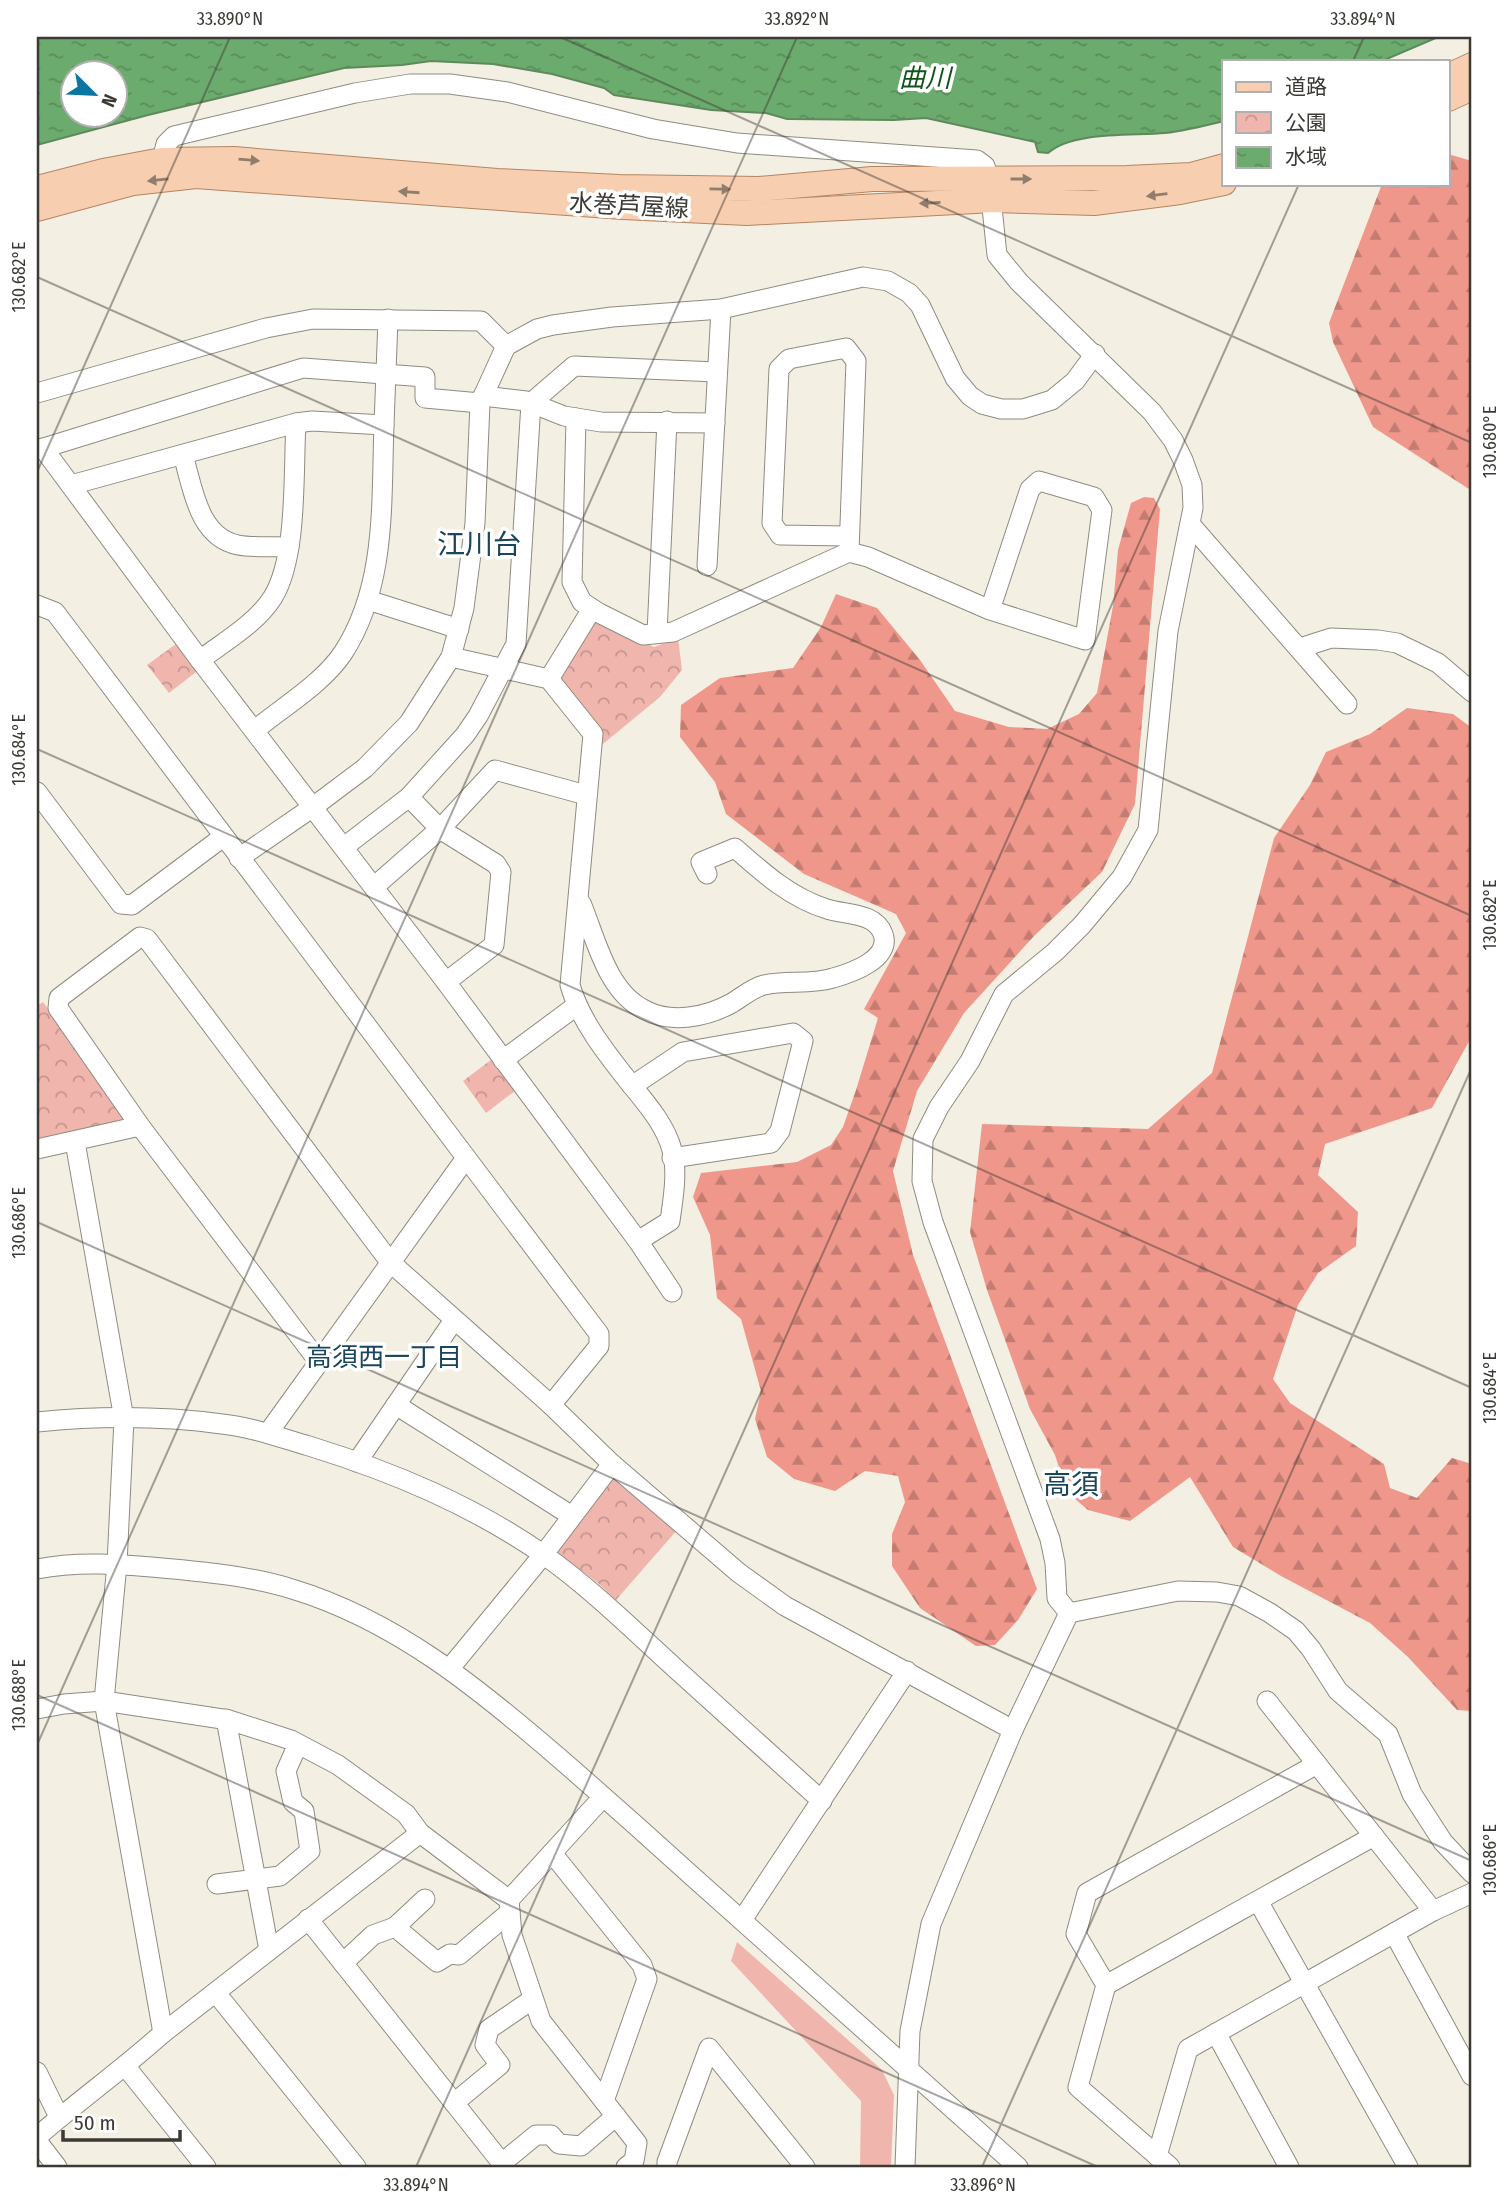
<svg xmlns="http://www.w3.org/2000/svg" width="1509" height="2204" viewBox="0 0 1509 2204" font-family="'Fira Sans Condensed','Noto Sans JP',sans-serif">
	<defs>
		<pattern id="forest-firs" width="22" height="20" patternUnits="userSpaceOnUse" patternTransform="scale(1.75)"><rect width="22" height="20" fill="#f0978b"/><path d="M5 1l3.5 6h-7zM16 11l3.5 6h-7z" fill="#c47c72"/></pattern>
		<pattern id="park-crowns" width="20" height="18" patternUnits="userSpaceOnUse" patternTransform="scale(1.75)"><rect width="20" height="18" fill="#f0b6ae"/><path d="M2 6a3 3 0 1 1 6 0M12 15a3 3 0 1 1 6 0" fill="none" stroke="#c4958e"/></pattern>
		<pattern id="water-ripples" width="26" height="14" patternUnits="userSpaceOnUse" patternTransform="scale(1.75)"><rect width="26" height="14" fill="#6cab6e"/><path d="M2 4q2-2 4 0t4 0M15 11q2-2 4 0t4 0" fill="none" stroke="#5a8c5b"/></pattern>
	</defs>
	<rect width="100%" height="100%" fill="#f4efe3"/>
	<path fill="#f0b6ae" d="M737,1942L882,2070L894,2095L891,2167H860L861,2101L731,1961Z"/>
	<g fill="url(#forest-firs)">
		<path d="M1448,154L1472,161V491L1373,427L1333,342L1329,323L1382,184H1448Z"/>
		<path d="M1144,497L1154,498L1160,509L1135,804L1102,872L1035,935L964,1013L917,1091L893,1171L913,1255L1037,1589L1018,1620L995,1645L976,1646L920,1608L892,1566V1534L905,1502L898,1476L865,1471L835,1491L794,1479L767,1457L755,1419L761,1391L741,1319L717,1298L710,1235L693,1197L701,1173L797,1162L831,1145L843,1127L856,1090L878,1018L864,1009L906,933L896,914L804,874L726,814L715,782L680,737L681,705L720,678L793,668L821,627L836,594L877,608L920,660L955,711L1009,727L1047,729L1079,714L1097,693L1113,606L1118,550L1131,503Z"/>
		<path d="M1407,708L1453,714L1472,728V1036L1432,1108L1325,1144L1318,1175L1358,1212L1356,1246L1318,1273L1298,1305L1273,1379L1290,1403L1384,1464L1390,1488L1417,1498L1452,1458L1472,1464V1711L1457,1710L1408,1657L1370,1623L1281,1576L1233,1547L1190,1477L1130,1521L1088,1510L1067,1492L1055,1455L1030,1409L987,1290L970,1232L982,1124L1148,1129L1212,1073L1274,838L1310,785L1326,752L1370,734Z"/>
	</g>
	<g fill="url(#park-crowns)">
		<path d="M598,621L654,647L678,638L682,670L660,697L598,748L561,679L593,624Z"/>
		<path d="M180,641L200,669L169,693L147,665Z"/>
		<path d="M43,1002L125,1112L120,1124L37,1139V1006Z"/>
		<path d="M492,1059L516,1090L486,1113L463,1081Z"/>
		<path d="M611,1478H621L678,1529L616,1600L598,1583L558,1553L557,1546Z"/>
	</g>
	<path fill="url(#water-ripples)" stroke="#5e895d" stroke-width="2" fill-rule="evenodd" d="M37,37H1438L1382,61H1224V121C1204,126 1184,131 1165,133C1131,136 1073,131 1048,153L1038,152L1035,142L926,118L894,120L787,119L766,113L711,110L614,95L604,88L552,74L493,64L431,61L402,65L344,68L148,115L37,145ZM74,74H116V116H74Z"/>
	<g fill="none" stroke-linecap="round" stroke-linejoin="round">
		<g stroke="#908b81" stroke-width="21">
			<g id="minor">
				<path d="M162,160L166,144L174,136L355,93L410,84H450L507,92L653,129L737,143L977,160L985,166L989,179L997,255L1019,282L1152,412L1173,440L1183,460L1192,485L1193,508L1168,631L1148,830L1122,877L1082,925L1055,952L1004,994L970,1061L939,1107L923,1139L922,1181L933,1222L1050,1539L1055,1563L1057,1598L1069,1613"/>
				<path d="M37,393L266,328L313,319L481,321L506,346"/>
				<path d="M483,396L526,401L564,416L601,422L715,423"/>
				<path d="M576,418L572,582L582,602L599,613L643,635L673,632L849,552L868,557L990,610L1085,640L1102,510L1094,497L1039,481L1030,489L990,610"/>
				<path d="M43,448L200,660L446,982L638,1241L672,1292"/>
				<path d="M37,450L303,368L425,377V398L480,403"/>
				<path d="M183,455C193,488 198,537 238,545C254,548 273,546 289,547"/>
				<path d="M71,485L296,423L312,421L384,425"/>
				<path d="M1190,524L1347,704"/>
				<path d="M848,536L780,535L772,523L779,369L789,359L846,348L856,361L849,552"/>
				<path d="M707,566L721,309"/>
				<path d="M368,600L459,629"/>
				<path d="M37,605L55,612L599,1334V1346L551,1405"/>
				<path d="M657,633L667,421"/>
				<path d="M1300,648L1331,638L1378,640L1397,643L1438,663L1472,692"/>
				<path d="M451,657L549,679L593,734L570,985C580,1020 606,1053 629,1082C645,1102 665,1124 672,1150C678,1172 673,1199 670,1221L638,1241"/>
				<path d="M200,660C224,642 257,623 273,597C298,556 293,472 296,423"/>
				<path d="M549,679L592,609"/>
				<path d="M255,730C284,706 322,684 343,653C387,585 381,503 384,425C385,390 387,354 388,319"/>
				<path d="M37,792L121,904L132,905L223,837"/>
				<path d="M409,797L440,829L496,864L501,872L494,945L446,982"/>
				<path d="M344,847L409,797L465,735L478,716L516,644L531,403L574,366L717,372"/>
				<path d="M239,858L313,807L365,768L409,723L451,657L464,608L475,523L480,403L506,346L537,329L553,325L612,317L721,309L863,277L888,281L909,293L920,305L955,378L970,396L982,404L1001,409H1023L1052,400L1075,381L1095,354"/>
				<path d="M375,886L440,829L495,770L586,795"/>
				<path d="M581,903C596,939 607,992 645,1010C671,1024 707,1017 732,1003C742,997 752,988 764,985C786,980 811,985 833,978C851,973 892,959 883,934C875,912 845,915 827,909C791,898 763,873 735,848L701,862L707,874"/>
				<path d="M503,1060L576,1006"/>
				<path d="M632,1086L683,1052L793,1033L803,1041L780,1131L771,1143L672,1158"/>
				<path d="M75,1142L124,1419L117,1564L104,1701L163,2033"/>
				<path d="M37,1149L140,1126"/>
				<path d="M319,1362L140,1126L58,1008L59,998L140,937L147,939L390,1262L551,1405L612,1464L739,1573L785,1606L1013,1730"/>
				<path d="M396,1405L572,1516"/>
				<path d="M37,1422C97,1416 162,1416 222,1424C252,1427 281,1438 309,1446C393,1472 472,1505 544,1555C592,1589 633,1630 676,1669C725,1713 774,1757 822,1801"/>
				<path d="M268,1433L466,1158"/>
				<path d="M357,1462L454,1320"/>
				<path d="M37,1569C82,1560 128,1565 174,1569C213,1573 254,1577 292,1589C395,1620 478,1688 558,1757C603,1796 648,1836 692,1876C801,1973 909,2071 1018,2167"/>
				<path d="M1069,1613L1178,1591L1217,1592L1239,1596L1270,1613L1296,1631L1311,1649L1338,1691L1388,1734L1412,1794L1443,1842L1472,1873"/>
				<path d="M450,1668L543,1555L612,1464"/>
				<path d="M1267,1701L1433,1911"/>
				<path d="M37,1709L64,1704L104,1701L229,1720L291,1740L338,1765L406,1814L420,1833L509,1900"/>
				<path d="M226,1719L269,1950"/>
				<path d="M603,1797L509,1900L512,1935L541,2021L637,2143L634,2161L626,2167"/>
				<path d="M552,1853L642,1965L647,1979L604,2101"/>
				<path d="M217,1884L280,1876L310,1851L304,1811L293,1802L286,1771L298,1744"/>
				<path d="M1258,1901L1408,2167"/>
				<path d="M308,1919L505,2167"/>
				<path d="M742,1920L907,1671"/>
				<path d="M395,1927L425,1899"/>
				<path d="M1394,1933L1472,2076"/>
				<path d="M343,1963L373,1935L395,1927L437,1962L450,1954L459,1955L510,1912"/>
				<path d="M1106,1985L1374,1836"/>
				<path d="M216,1993L356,2167"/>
				<path d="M1216,2033L1289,2167"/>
				<path d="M126,2067L206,2167"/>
				<path d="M37,2072L59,2117"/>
				<path d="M454,2103L500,2065L485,2045L489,2029L533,1999"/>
				<path d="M37,2137C78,2101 122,2070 163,2033L420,1833"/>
				<path d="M37,2141L57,2167"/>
				<path d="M1157,2156L1188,2049L1433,1911L1472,1893"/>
				<path d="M502,2163L536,2135H551L559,2144L581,2146L616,2116"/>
				<path d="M667,2167V2162L709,2048L805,2167"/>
				<path d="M905,2167L910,2031L931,1924L1013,1730L1069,1613"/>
				<path d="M1170,2167L1078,2087L1106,1985L1076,1934L1087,1893L1317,1764"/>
			</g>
		</g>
		<g stroke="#b38563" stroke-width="26">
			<g id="major">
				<path d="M1448,76L1472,65"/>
				<path d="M1448,99L1472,88"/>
				<path d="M37,188L103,171L162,160L234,159L497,181L619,187L759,189L872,179L1127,178L1191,175L1224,166"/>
				<path d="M37,209L133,183L196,176L623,207L747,213L994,200L1094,203L1180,192L1224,183"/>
			</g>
		</g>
		<use href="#minor" stroke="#fff" stroke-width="19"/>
		<use href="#major" stroke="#f8ceb0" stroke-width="24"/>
	</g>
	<defs><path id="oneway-solid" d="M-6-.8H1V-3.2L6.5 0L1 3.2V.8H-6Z" transform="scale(1.75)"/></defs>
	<g fill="#917d6c">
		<use href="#oneway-solid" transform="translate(249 160) rotate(5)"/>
		<use href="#oneway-solid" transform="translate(1021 179)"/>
		<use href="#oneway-solid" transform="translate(158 180) rotate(174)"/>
		<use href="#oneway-solid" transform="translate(720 189) rotate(1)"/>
		<use href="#oneway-solid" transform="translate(409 192) rotate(-176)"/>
		<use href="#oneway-solid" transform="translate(1157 195) rotate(173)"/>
		<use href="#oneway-solid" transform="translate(930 203) rotate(177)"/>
	</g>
	<path fill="none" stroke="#3c3a35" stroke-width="2" stroke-opacity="0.45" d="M560,37L1472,443M1353,61L1364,37M37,277L1472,916M37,472L230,37M37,749L1472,1388M37,1222L1472,1861M37,1695L1098,2167M37,1745L797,37M416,2167L1299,184M982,2167L1472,1067"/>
	<g text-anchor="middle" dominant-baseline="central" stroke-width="7" stroke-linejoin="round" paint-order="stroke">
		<g font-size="24" fill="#3c3a35" stroke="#fff">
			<text transform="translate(629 206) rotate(3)">水巻芦屋線</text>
		</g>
		<g font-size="26" font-style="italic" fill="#10541a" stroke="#fff">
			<text x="925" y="78">曲川</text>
		</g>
		<g font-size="26" fill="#1a455a" stroke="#fff">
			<text x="384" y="1357">高須西一丁目</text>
		</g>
		<g font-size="28" fill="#1a455a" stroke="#fff">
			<text x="479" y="544">江川台</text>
			<text x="1071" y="1484">高須</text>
		</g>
	</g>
	<rect width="1509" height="2204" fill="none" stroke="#ffffff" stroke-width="77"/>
	<rect x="1222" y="60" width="228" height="126" fill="#ffffff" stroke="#b1b0ae" stroke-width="2"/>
	<rect x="1236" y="82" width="35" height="10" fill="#f8ceb0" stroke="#b1b0ae" stroke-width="2"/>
	<text x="1285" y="94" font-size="21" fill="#3c3a35">道路</text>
	<rect x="1236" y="112" width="35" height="21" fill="url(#park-crowns)" stroke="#b1b0ae" stroke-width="2"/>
	<text x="1285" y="130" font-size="21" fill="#3c3a35">公園</text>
	<rect x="1236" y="147" width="35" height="21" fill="url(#water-ripples)" stroke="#b1b0ae" stroke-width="2"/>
	<text x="1285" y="164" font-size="21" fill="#3c3a35">水域</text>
	<g transform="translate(94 94) rotate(114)"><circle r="33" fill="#ffffff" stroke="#b1b0ae" stroke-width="2"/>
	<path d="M0-5L12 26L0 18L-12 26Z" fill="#0a76a1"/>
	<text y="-10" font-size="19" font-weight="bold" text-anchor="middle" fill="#3c3a35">N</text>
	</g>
	<path d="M63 2130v10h117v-10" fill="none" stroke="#3c3a35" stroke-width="3.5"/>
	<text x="74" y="2130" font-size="21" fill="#3c3a35" stroke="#ffffff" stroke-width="5" paint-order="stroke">50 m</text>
	<rect x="38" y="38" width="1432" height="2128" fill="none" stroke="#3c3a35" stroke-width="2.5"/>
	<g font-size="18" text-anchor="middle" fill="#3c3a35">
		<text x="230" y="25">33.890°N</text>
		<text x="797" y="25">33.892°N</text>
		<text x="1363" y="25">33.894°N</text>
		<text transform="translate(19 277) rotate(-90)" y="6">130.682°E</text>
		<text transform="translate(1490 442) rotate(-90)" y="6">130.680°E</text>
		<text transform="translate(19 750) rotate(-90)" y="6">130.684°E</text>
		<text transform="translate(1490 915) rotate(-90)" y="6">130.682°E</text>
		<text transform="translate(19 1223) rotate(-90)" y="6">130.686°E</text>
		<text transform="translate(1490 1388) rotate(-90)" y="6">130.684°E</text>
		<text transform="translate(19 1695) rotate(-90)" y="6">130.688°E</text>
		<text transform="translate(1490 1860) rotate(-90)" y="6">130.686°E</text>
		<text x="416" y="2191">33.894°N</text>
		<text x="983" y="2191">33.896°N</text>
	</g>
</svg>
